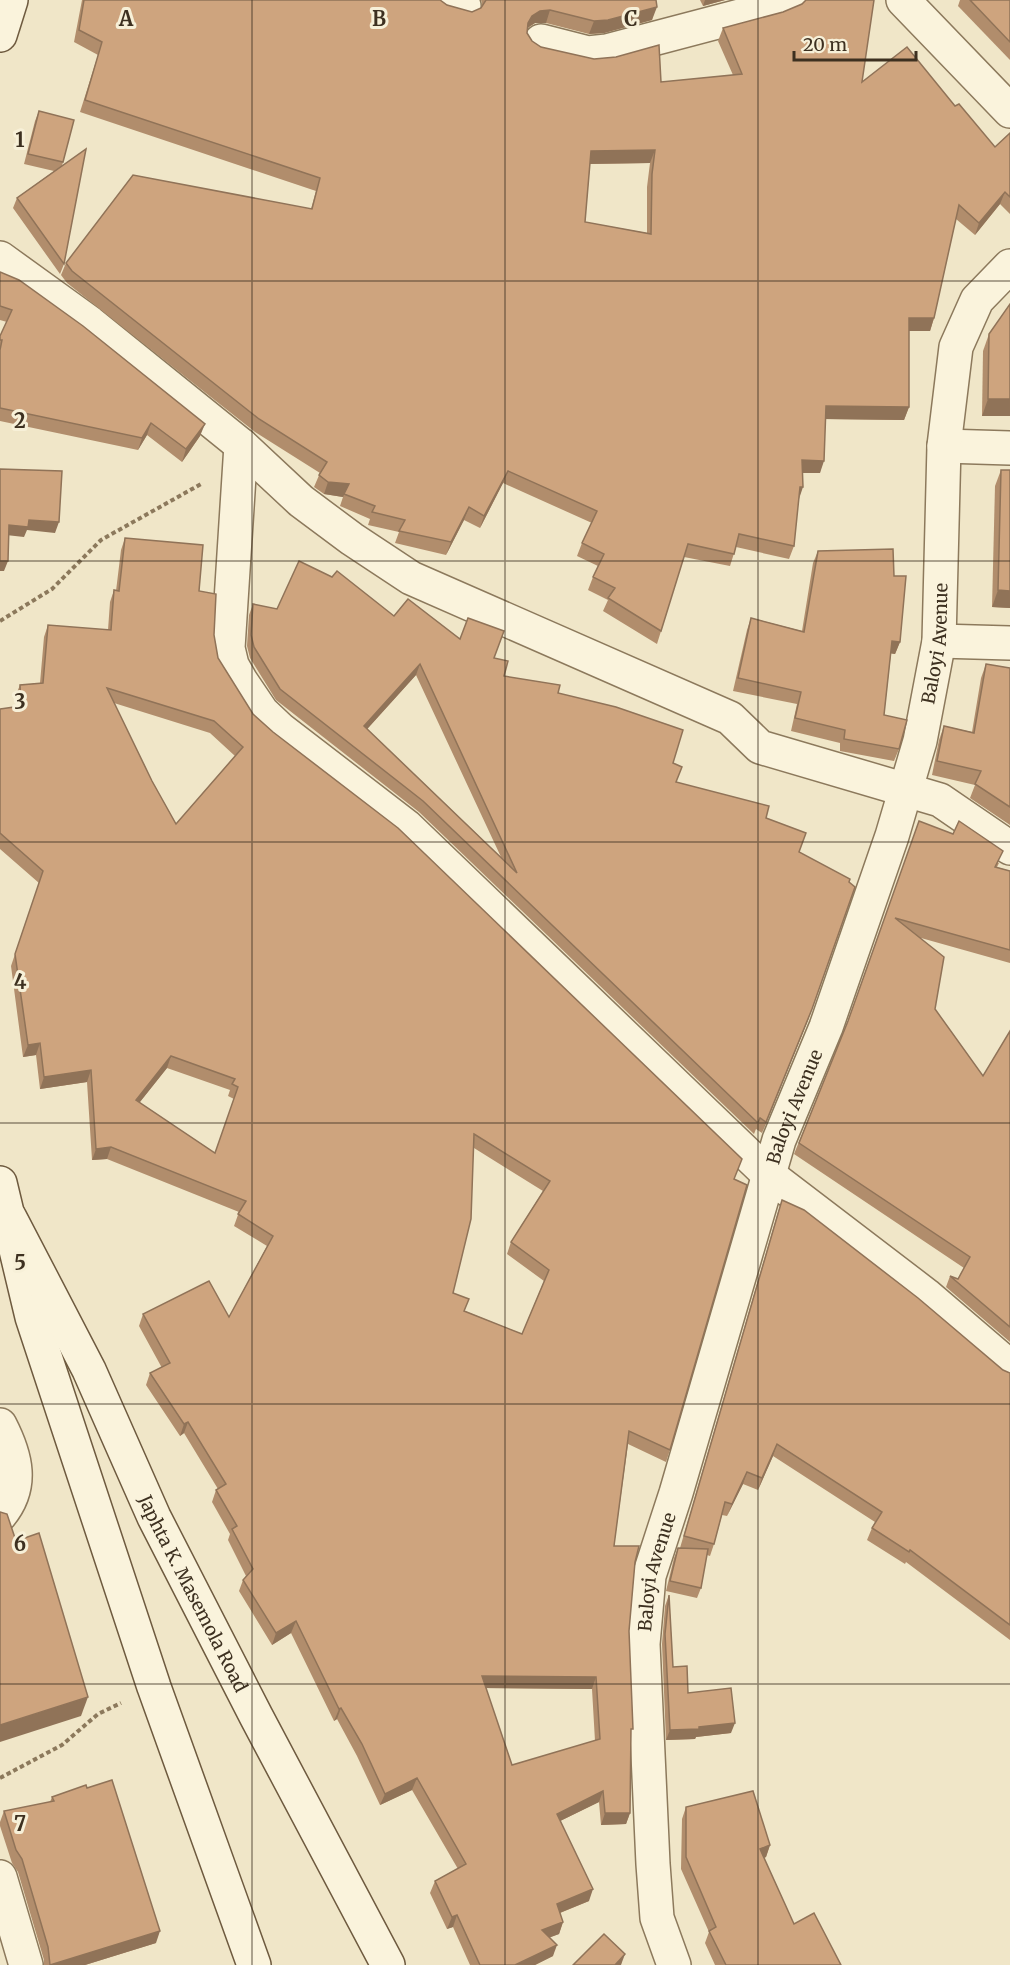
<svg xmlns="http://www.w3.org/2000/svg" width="1010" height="1965" viewBox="0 0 1010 1965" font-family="Merriweather,serif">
	<rect width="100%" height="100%" fill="#f0e6c8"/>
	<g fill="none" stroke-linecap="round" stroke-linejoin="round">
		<g stroke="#8c795c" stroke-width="36">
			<g id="street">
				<path d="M449,0L464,6"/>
				<path d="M903,0L1010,111"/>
				<path d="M541,41L588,53L607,51L774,7L789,0"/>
				<path d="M0,258L90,323L241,445L301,501L352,539L411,578L730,718L760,747L940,800L1010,848"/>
				<path d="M241,445L228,648L232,665L241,681L262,712L280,729L406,826L769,1175L926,1295L1010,1367"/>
				<path d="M944,446L1010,448"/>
				<path d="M939,641L1010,643"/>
				<path d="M0,1425C16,1456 24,1486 0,1515"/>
				<path d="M0,1877L26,1965"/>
				<path id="s1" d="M674,1965L657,1918L653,1864L643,1644L649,1576L676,1493L779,1140L826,1027L892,836L920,741L939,641L944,446L956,347L977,300L1010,266"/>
			</g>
		</g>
		<g stroke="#6e5a3f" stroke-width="36">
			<g id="secondary">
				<path d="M0,35L11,0"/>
				<path d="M0,1183L32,1317L154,1687L254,1965"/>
				<path id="s2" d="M10,1218L89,1370L154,1517L256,1716L388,1965"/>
			</g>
		</g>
		<g stroke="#8c795c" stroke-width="4" stroke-dasharray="4.5 3" stroke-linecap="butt">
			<path d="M0,621L52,589L101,540L201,484"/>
			<path d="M0,1778L62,1745L98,1714L121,1703"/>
		</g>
		<use href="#street" stroke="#faf3dc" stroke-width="33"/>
		<use href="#secondary" stroke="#faf3dc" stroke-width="33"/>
	</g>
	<g fill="#b18d6c" fill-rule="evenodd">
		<path d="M82,0H440L447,5L472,12L481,8L482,3L481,0H656L652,20L604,33L589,34L546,23H535L528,28L527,33L532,41L541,47L661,82L733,75L718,41L723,28L862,82L955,106L995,147L1010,133V214L1000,204L975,235L956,219L934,318L930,331H909V407L904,420L826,419L820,473H803L798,499L794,546L789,559L736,547L730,566L684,557L657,644L603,611L608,600L588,590L593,577L598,566L577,556L582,543L592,523L503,483L480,528L464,520L446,555L395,543L399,532L368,525L370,519L340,506L343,497L324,494L314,487L320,473L255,432L67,283L61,275L66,263L311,209L316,191L80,112L98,55L74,42ZM650,163L647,187V233L585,222L590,164Z"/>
		<path d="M700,0H725L703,6Z"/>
		<path d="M960,0H1010V60L958,6Z"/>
		<path d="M39,111L63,162L62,166L64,264L60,274L13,208L17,198L54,171L24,164L35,121Z"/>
		<path d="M0,272L200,436L182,462L147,435L138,450L0,421V336L7,322L0,320Z"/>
		<path d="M989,334L1010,416H982L983,351Z"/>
		<path d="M1001,470L1010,608L992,607L995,486Z"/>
		<path d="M125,538L199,591L214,635L218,658L253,714L735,1179L670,1450L666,1462L628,1444L614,1546L635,1562L629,1631L631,1736L630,1813L626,1824L601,1825L599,1802L560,1821L589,1901L560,1913L563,1922L559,1934L550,1937L553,1956L535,1965H470L453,1927L447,1929L430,1893L435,1881L458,1869L412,1790L380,1805L357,1756L337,1719L334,1721L291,1633L272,1645L239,1591L243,1580L246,1576L228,1540L230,1534L212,1502L216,1490L218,1489L184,1433L180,1436L146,1385L150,1373L162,1368L139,1326L143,1314L229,1317L267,1246L234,1226L239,1212L107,1159L92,1160L87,1082L40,1089L36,1055L23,1057L11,966L39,883L0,849V709L16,707L15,697L20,685L40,683L44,637L48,625L108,630L110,602L114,590L116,591L121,550ZM114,703L210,733L235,756L176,824L152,781ZM167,1068L230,1090L228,1096L234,1099L215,1153L139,1103ZM474,1148L543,1191L511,1242L507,1254L544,1281L522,1334L465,1311L453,1293ZM486,1688L592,1689L595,1741L512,1765Z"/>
		<path d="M818,551L894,576L900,642L895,654L891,653L884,715L899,749L894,761L840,751V743L791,731L797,704L733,691L747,630L751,618L802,631L813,563Z"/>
		<path d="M253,604L277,609L394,616L460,639L494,658L504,676L558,693L673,763L676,782L766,818L799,852L849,882L808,1020L762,1133L756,1129L754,1134L419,812L276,700L250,658L247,646L249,615ZM416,675L501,857L367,729Z"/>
		<path d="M986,664L1010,668V825L970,798L975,785L932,775L939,740L944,726L972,732L981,678Z"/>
		<path d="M919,821L999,863L997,867L1010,871V963L921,938L935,1009L983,1076L1010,1031V1342L946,1287L950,1276L958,1279L964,1268L794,1154L847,1024Z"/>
		<path d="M782,1200L1003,1370L1010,1373V1640L906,1562L905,1564L867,1540L872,1528L875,1522L773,1456L758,1490L743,1484L727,1516L722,1515L714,1544L710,1556L707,1555L701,1588L697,1598L666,1591L674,1558L678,1548H683H680L778,1212Z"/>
		<path d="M669,1595L673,1667L688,1693L731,1733L696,1737L695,1739L666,1740L662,1644L665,1606Z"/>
		<path d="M52,1797L156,1943L85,1965H44V1960L18,1872L12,1863L0,1826V1822L4,1811L50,1802Z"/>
		<path d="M686,1807L770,1845L766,1857L764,1858L794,1924L841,1965H715L705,1943L709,1932L681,1869L682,1819Z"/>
	</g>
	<g fill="#907358">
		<path d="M705,0H725L703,6Z"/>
		<path d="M657,7L652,20L604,33L589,34L594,21Z"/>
		<path d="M550,10L546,23H535L527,28L528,23L532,16L540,11Z"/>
		<path d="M655,150L650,163L586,164L591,151Z"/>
		<path d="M1005,192L1000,204L975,235L979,223Z"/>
		<path d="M909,318H934L930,331H904Z"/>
		<path d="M988,399H1010V416H982Z"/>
		<path d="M826,406L909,407L904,420L822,419Z"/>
		<path d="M151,423L147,435L138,450L142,438Z"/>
		<path d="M205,424L200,436L182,462L186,449Z"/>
		<path d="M802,460L824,461L820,473H797Z"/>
		<path d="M508,471L503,483L480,528L484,516Z"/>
		<path d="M328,482L349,484L343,497L324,494Z"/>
		<path d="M800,487H803L799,499Z"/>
		<path d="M469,507L464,520L446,555L451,542Z"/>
		<path d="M29,520L59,522L55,533L27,530L24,537L6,535L9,525Z"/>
		<path d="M0,561H8L4,571H0Z"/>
		<path d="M998,590L1010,591V608L992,607Z"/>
		<path d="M892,641L900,642L895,654L887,653Z"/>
		<path d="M420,664L416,675L360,737L364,726Z"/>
		<path d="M812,1009L808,1020L762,1133L766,1122Z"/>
		<path d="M40,1043L36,1055L23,1057L28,1045Z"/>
		<path d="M171,1056L167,1068L132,1112L136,1100Z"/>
		<path d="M91,1070L87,1082L40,1089L44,1077Z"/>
		<path d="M111,1147L107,1159L92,1160L96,1149Z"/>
		<path d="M188,1422L184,1433L180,1436L184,1424Z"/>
		<path d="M777,1444L773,1456L758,1490L762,1478Z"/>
		<path d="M747,1472L743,1484L727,1516L732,1504Z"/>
		<path d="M296,1621L291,1633L272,1645L276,1633Z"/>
		<path d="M482,1676L596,1677L592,1689L477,1688Z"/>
		<path d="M88,1697L81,1716L0,1742V1725Z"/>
		<path d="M341,1708L337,1719L334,1721L339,1709Z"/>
		<path d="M735,1723L731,1733L696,1737L695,1739L666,1740L670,1730Z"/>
		<path d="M417,1778L412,1790L380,1805L385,1794Z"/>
		<path d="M603,1791L599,1802L552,1825L557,1814Z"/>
		<path d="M605,1813H630L626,1824L601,1825Z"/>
		<path d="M770,1845L766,1857L755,1861L760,1849Z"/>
		<path d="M593,1889L589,1901L552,1916L557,1904Z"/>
		<path d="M457,1915L453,1927L447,1929L452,1917Z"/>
		<path d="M563,1922L559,1934L538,1942L542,1930Z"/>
		<path d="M160,1931L156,1943L85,1965H50Z"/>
		<path d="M557,1945L553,1956L535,1965H515Z"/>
		<path d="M625,1954L621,1965H615Z"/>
	</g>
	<g fill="#cea47e" stroke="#907358" stroke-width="1.5" fill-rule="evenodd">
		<path d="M84,0H440L447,5L472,12L481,8L486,0H656L657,7L608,20L594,21L550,10L540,11L532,16L528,23L527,33L532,41L541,47L594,59L616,57L659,45L661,82L742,74L723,28L783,12L802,4L806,0H874L862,82L907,47L955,106L959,104L995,147L1010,133V197L1005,192L979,223L959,205L934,318H909V407L826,406L824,461L802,460L803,487H800L794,546L739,534L734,554L688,544L661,631L608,598L615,588L593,577L604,554L582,543L597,511L508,471L484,516L469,507L451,542L399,531L405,520L372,512L375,506L344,494L349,484L328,482L319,475L327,462L259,419L72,271L66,263L133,175L312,209L320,178L85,100L102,42L79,30ZM655,150L652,174L651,234L585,222L591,151Z"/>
		<path d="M970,0H1010V42Z"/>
		<path d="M39,111L74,120L63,162L28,154Z"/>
		<path d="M86,149L64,264L17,198Z"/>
		<path d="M0,272L19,280L83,326L205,424L186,449L151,423L142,438L0,408V350L2,340H0V336L12,310L0,306Z"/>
		<path d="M1010,304V399H988L989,334Z"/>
		<path d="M0,469L62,471L59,522L29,520L28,527L9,525L8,561H0Z"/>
		<path d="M1001,470H1010V591L998,590Z"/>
		<path d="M125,538L203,545L199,591L216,594L214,635L218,658L253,714L273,732L398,828L742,1159L734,1179L747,1185L670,1450L629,1431L614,1546H639L635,1562L629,1631L633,1729H631L630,1813H605L603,1791L557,1814L593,1889L557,1904L563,1922L542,1930L557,1945L515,1965H480L457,1915L452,1917L435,1881L466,1864L417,1778L385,1794L362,1744L341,1708L339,1709L296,1621L276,1633L243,1580L253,1569L232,1529L237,1526L216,1490L226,1484L188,1422L184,1424L150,1373L170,1363L143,1314L209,1281L229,1317L273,1236L238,1214L246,1201L111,1147L96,1149L91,1070L44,1077L40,1043L28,1045L15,954L43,871L0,833V709L21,706L20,685L43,683L48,625L111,630L114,590L119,591ZM107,688L214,721L243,747L176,824L152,781ZM171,1056L235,1079L232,1084L238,1087L215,1153L136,1100ZM474,1134L550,1181L511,1242L549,1270L522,1334L464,1311L469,1299L453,1293L471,1219ZM482,1676L596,1677L600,1739L512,1765Z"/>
		<path d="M893,549L894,576H906L900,642L892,641L884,715L907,720L899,749L844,739L845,730L795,718L801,692L738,678L751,618L804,632L818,551Z"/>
		<path d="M299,561L332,577L337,571L394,616L408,599L460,639L468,618L504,631L494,658L508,661L504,676L560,685L558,693L616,707L683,730L673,763L682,767L676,782L769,806L766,818L806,833L799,852L850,879L849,882L855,887L812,1009L766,1122L760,1118L758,1123L423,801L280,689L254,647L251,635L253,604L277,609ZM420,664L517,873L364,726Z"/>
		<path d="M986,664L1010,668V807L975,784L981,771L937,761L944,726L974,733Z"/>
		<path d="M919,821L953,834L959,821L1003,851L995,867L1010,871V950L895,918L944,957L935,1009L983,1076L1010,1031V1327L950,1276L958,1279L970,1257L799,1143L848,1021Z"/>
		<path d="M782,1200L804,1210L918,1298L1003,1370L1010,1373V1625L910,1550L909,1552L872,1528L882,1512L777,1444L762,1478L747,1472L732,1504L725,1502L714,1544L684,1536Z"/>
		<path d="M0,1512L7,1514L16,1541L39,1533L88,1697L0,1725Z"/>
		<path d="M678,1548L708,1549L701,1588L670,1581Z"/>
		<path d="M669,1595L673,1667L687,1666L688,1693L731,1688L735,1723L699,1727V1729L670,1730L665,1634Z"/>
		<path d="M112,1780L160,1931L50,1965L48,1947L22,1859L16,1850L4,1811L54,1801L52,1797L86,1785L87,1788Z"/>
		<path d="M753,1791L770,1845L760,1849L794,1924L814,1913L841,1965H726L709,1931L716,1927L686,1857V1807Z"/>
		<path d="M604,1934L625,1954L615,1965H573Z"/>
	</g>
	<path fill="none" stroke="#3d3020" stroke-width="1.5" stroke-opacity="0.55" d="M252,0V1965M505,0V1965M758,0V1965M0,281H1010M0,561H1010M0,842H1010M0,1123H1010M0,1404H1010M0,1684H1010"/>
	<g text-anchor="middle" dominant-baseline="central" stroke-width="6" stroke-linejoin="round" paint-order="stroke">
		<g font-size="18" fill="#3d3020" stroke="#f7f0d8">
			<text stroke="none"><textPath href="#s1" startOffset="1370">Baloyi Avenue</textPath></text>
			<text stroke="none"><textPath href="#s1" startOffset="884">Baloyi Avenue</textPath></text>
			<text stroke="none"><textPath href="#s1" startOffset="398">Baloyi Avenue</textPath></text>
			<text stroke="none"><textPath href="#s2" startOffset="418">Japhta K. Masemola Road</textPath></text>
		</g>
	</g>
	<g font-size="20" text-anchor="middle" font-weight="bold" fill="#3d3020" stroke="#f7f0d8" stroke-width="6" stroke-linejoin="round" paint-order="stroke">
		<text x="126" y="26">A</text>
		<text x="379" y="26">B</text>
		<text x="631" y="26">C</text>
		<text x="20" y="147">1</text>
		<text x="20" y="428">2</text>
		<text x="20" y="709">3</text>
		<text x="20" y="989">4</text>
		<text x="20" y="1270">5</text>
		<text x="20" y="1551">6</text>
		<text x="20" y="1831">7</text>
	</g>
	<path d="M794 51v9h122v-9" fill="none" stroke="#3d3020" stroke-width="3"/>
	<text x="803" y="51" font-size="18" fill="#3d3020" stroke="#f7f0d8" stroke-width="4.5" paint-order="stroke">20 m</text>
</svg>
